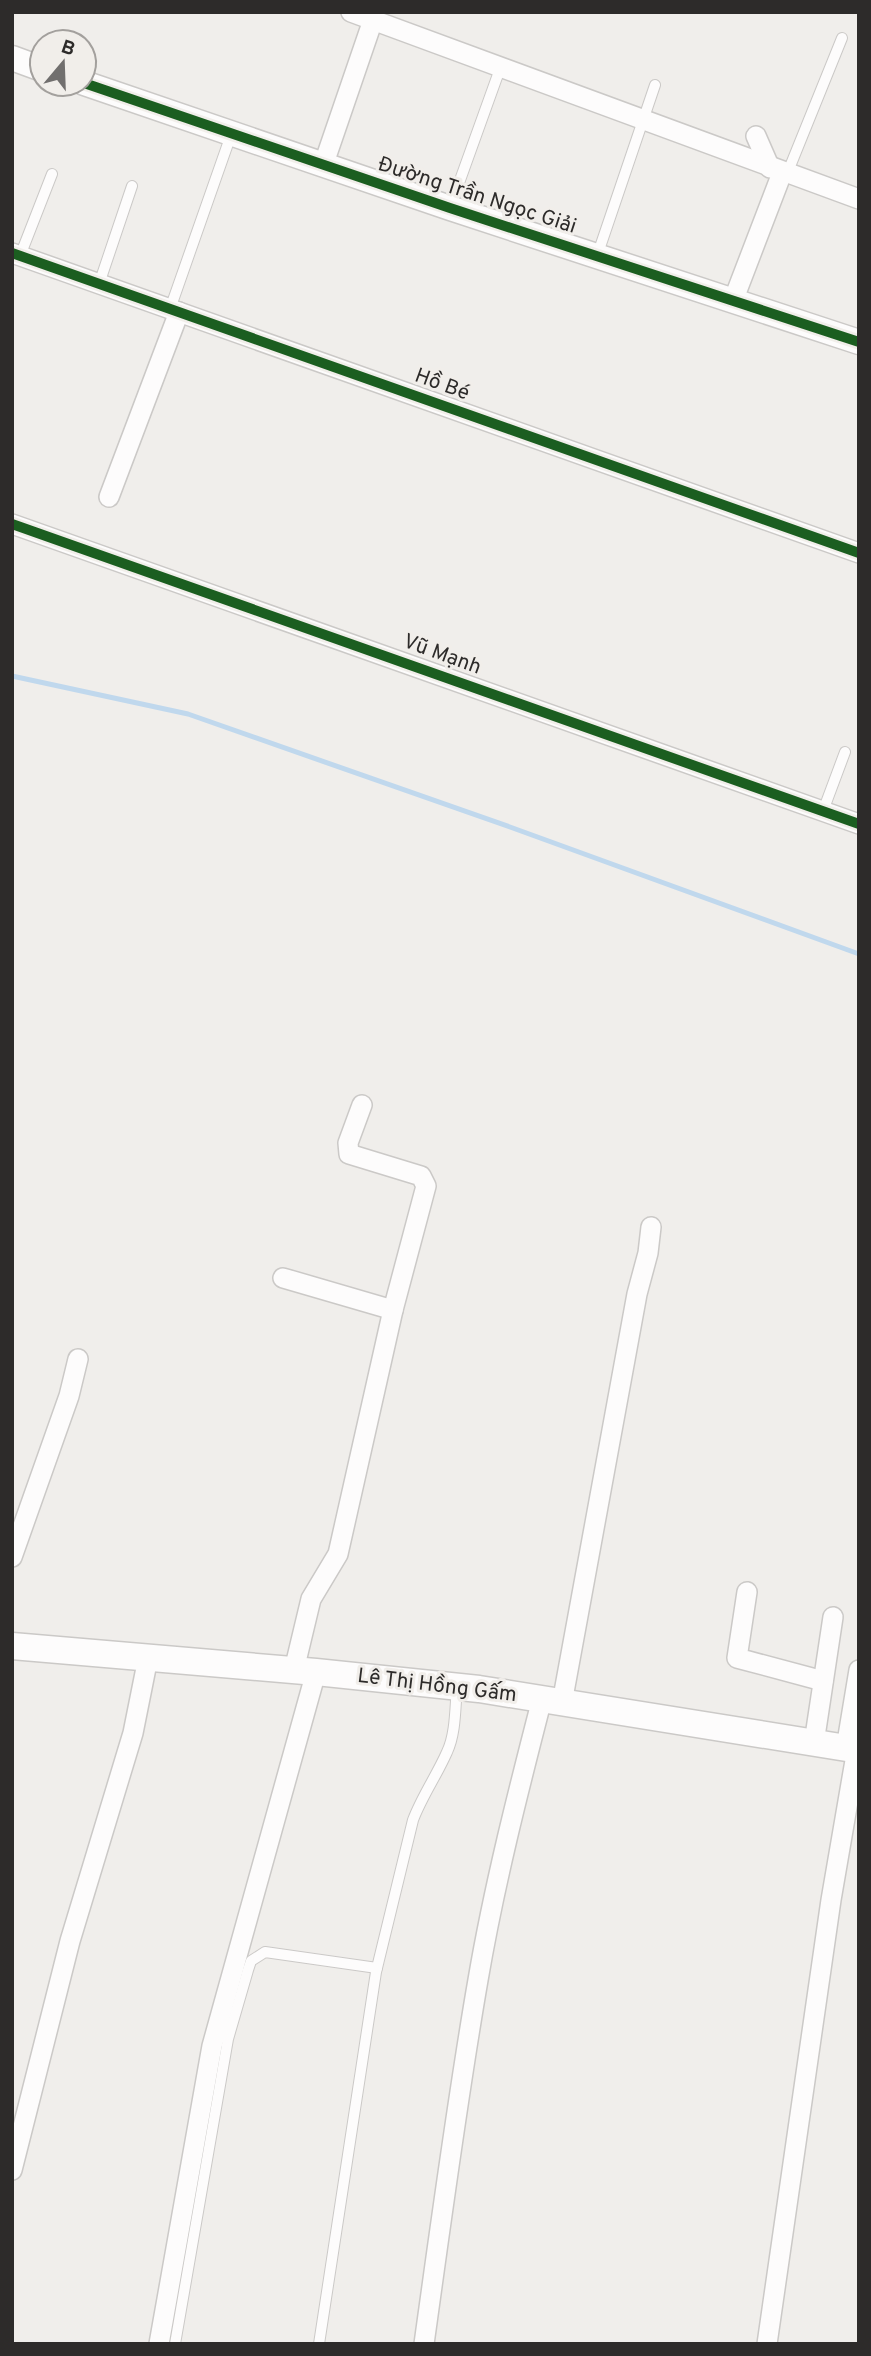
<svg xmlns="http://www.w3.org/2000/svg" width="871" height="2356" viewBox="0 0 871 2356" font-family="Overpass,sans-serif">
	<rect width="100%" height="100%" fill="#f0eeeb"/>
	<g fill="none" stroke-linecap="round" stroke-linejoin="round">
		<path stroke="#c0d8ed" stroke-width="5" d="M12,676L188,714L510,827L859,954"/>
		<g stroke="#cbc9c7" stroke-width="12">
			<g id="service">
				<path d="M787,174L842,38"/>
				<path d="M450,208L501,66"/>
				<path d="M20,256L52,174"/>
				<path d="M597,256L655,85"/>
				<path d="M99,284L132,186"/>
				<path d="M170,309L231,135"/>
				<path d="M823,811L845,752"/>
				<path d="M175,2344L228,2039L248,1970L251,1961L265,1952L377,1968"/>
				<path d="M319,2344L376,1972L413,1820C422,1796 437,1775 447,1752C456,1733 455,1707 457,1687"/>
			</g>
		</g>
		<g stroke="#cbc9c7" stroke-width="22">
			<g id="minor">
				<path d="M351,12L859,199"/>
				<path d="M756,136L770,168"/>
				<path d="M323,166L373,20"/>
				<path d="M12,253L859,553"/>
				<path d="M733,301L782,173"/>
				<path d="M109,497L179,312"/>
				<path d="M12,524L859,824"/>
				<path d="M283,1278L393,1310"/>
				<path d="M12,1557L69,1396L78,1359"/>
				<path d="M747,1592L737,1658L823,1681"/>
				<path d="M294,1670L311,1599L338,1554L393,1310L426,1186L421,1176L349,1154L348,1143L362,1105"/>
				<path d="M562,1703L637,1294L648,1253L651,1227"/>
				<path d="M814,1743L833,1617"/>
				<path d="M846,1748L859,1670"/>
				<path d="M12,2170L70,1941L133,1733L148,1658"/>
				<path d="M159,2344L212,2046L316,1672"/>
				<path d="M424,2344C441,2222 457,2101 478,1980C494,1886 518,1792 542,1699"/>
				<path d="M767,2344L831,1900L857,1749"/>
			</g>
		</g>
		<g stroke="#cbc9c7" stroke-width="27">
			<g id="tertiary">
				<path d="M12,58L42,69"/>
				<path d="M84,83L450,208L859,342"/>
			</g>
		</g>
		<g stroke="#cbc9c7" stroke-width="29">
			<path id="secondary" d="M12,1646L316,1672L479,1689L859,1750"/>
		</g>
		<use href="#service" stroke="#fdfcfc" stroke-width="10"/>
		<use href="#minor" stroke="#fdfcfc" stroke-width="19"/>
		<use href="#tertiary" stroke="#fdfcfc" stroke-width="24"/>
		<use href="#secondary" stroke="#fdfcfc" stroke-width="26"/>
		<g stroke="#f1eeea" stroke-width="15">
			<g id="cycleway">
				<path d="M84,83L450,208L859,342"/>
				<path d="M12,253L859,553"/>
				<path d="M12,524L859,824"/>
			</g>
		</g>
		<use href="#cycleway" stroke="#1b5e20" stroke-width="10"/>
	</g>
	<g text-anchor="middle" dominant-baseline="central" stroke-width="6" stroke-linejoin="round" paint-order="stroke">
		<g font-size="21" fill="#2d2b2a" stroke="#f1eeea">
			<text transform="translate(477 196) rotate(18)">Đường Trần Ngọc Giải</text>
			<text transform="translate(442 385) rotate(20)">Hồ Bé</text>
			<text transform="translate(442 655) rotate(20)">Vũ Mạnh</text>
			<text transform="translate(437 1686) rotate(7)">Lê Thị Hồng Gấm</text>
		</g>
	</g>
	<rect width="871" height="2356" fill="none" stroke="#2d2b2a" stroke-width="28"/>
	<g transform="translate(63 63) rotate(19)"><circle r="33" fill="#f1eeea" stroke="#a3a09d" stroke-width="2"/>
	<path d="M0-5L12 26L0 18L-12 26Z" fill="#716f6e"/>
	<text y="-10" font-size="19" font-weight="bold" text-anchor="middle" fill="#2d2b2a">B</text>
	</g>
</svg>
